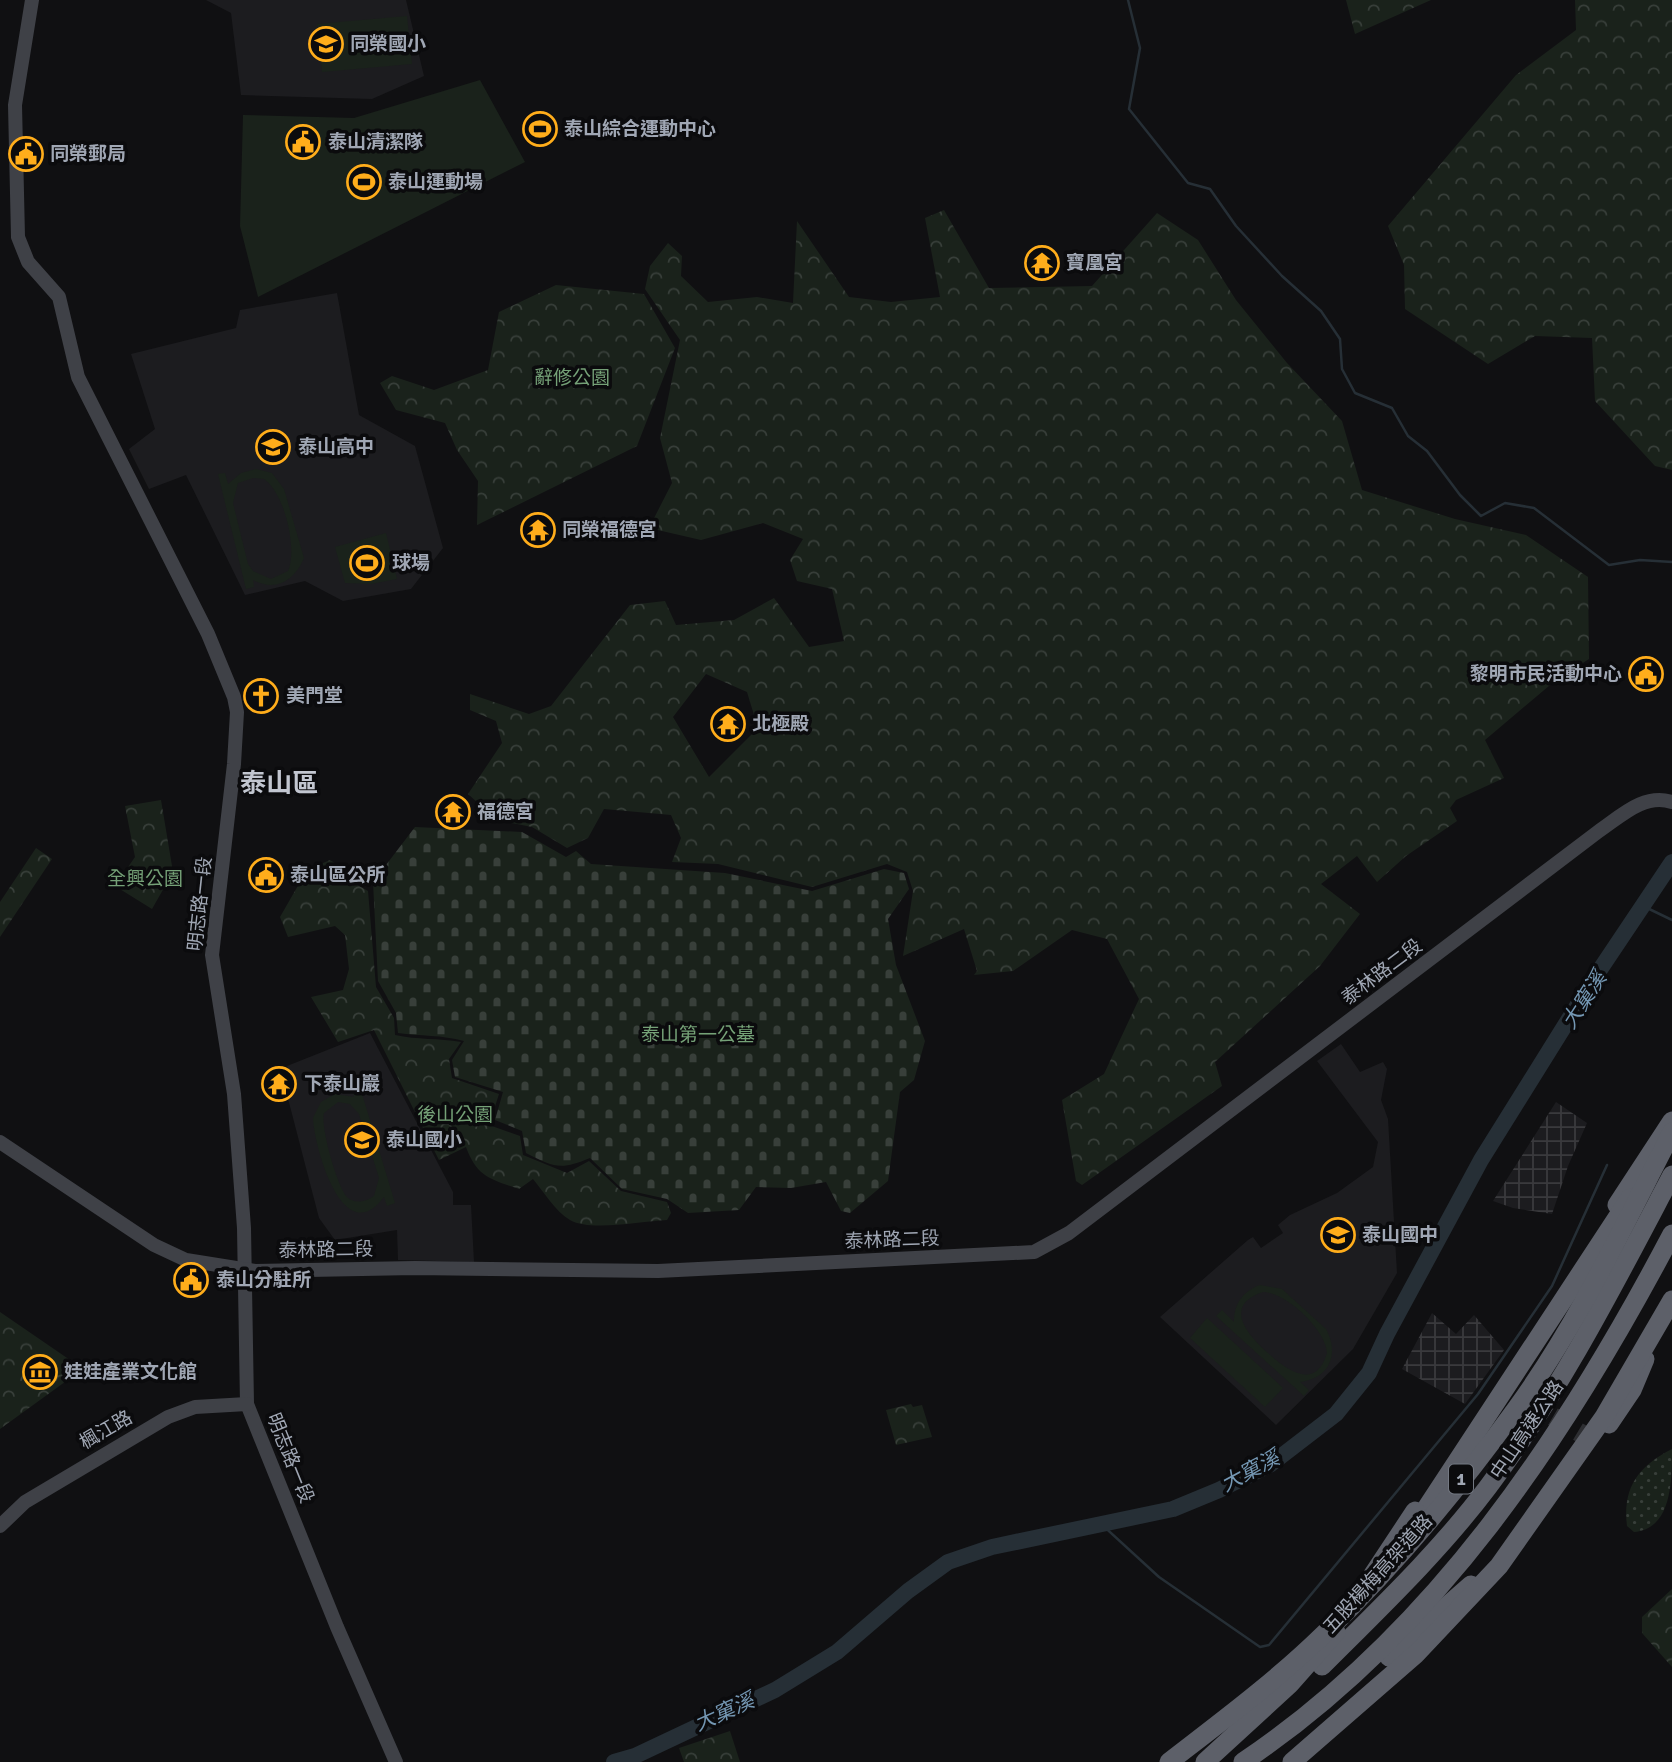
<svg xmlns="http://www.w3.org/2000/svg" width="1672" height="1762" viewBox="0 0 1672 1762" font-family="Signika,'Noto Sans TC',sans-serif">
	<defs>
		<pattern id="industrial-grid" width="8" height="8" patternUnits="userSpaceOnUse" patternTransform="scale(1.75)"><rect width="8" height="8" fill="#1c1c1f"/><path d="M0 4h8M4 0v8" fill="none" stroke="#3a3a3d"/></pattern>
		<pattern id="grass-dots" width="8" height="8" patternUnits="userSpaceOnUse" patternTransform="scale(1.75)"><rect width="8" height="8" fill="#1a221b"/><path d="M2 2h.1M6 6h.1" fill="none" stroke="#383f3a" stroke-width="1.8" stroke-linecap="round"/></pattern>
		<pattern id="forest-crowns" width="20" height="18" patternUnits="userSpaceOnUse" patternTransform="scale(1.75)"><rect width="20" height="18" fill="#1a221b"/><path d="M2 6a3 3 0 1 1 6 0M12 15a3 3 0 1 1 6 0" fill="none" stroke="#383f3a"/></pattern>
		<pattern id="cemetery-stones" width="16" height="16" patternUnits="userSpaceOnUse" patternTransform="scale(1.75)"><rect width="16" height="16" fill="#1a221b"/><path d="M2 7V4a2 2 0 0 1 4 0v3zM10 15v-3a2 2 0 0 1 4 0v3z" fill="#383f3a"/></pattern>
	</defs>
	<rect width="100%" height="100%" fill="#101012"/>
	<g fill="#1c1c1f">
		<path d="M206,0H406L424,76L372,99L241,95L231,13Z"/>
		<path d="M337,293L359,415L415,446L443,548L411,589L343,601L305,581L245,595L186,475L149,489L129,449L155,429L131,354L236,328L240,310Z"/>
		<path d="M370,1033L453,1192V1205H471L474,1262L398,1260L397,1230L335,1240L319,1218L285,1087L292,1084L287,1066Z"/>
		<path d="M1341,1044L1360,1072L1383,1062L1387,1069L1381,1100L1388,1119L1397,1273L1353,1349L1276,1425L1160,1317L1248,1240L1253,1237L1261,1248L1283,1233L1278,1225L1290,1215L1337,1193L1373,1167L1378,1142L1317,1061Z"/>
	</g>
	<g fill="url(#industrial-grid)">
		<path d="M1556,1102L1587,1123L1568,1166L1552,1214L1513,1208L1493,1201Z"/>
		<path d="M1432,1313L1456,1334L1474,1315L1504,1350L1465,1404L1402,1369Z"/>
	</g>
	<path fill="url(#grass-dots)" d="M1672,1449C1672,1480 1672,1529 1634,1532L1627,1526C1622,1487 1639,1466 1672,1449Z"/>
	<g fill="url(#forest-crowns)" fill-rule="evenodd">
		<path d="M1346,0H1431L1355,34Z"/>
		<path d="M1575,0H1672V470L1655,466L1595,401L1592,338L1535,336L1488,364L1405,309L1404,265L1388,226L1516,75L1576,30Z"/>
		<path d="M944,210L989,288L1092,286L1157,213L1198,240L1236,300L1287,363L1342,421L1362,490L1455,519L1526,535L1588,577L1589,659L1556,680L1485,740L1504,778L1456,800L1450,808L1457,821L1406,856L1377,882L1357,856L1321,884L1360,914L1320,966L1215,1062L1222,1086L1082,1185L1076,1181L1062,1100L1104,1074L1139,999L1107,939L1072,930L1013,971L974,975L977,971L964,929L903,956L913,891L907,872L887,864L812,887L718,864L672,862L681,838L671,815L604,809L588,838L567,848L532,827L497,820L468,794L502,743L496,721L470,710V694L529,714L551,706L630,605L665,601L676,625L734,620L774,598L809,647L844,641L832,589L797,581L790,560L803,539L763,523L701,540L649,528L672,483L660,438L680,340L645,289L650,266L668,243L682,256L681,276L708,302L757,297L793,303L797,221L849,297L891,302L940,297L925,218ZM706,674L747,692L758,728L709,777L673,717Z"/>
		<path d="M556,285L644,294L675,348L637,446L477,525L478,481L457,450L445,423L396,410L380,383L392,376L434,390L488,370L499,312Z"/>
		<path d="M161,800L173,872L152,909L115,886L135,857L125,806Z"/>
		<path d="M36,848L52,859L0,937V902Z"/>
		<path d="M330,860L338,865L340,875L368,891L376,987L394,1018L395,1035C417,1040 438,1038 461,1042L449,1059L452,1078L499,1094L489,1125L520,1136L523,1155L567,1173L589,1161L621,1191L667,1202L671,1213L667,1220C641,1221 591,1232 570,1220C555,1211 544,1192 533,1179L519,1189C490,1179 477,1177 466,1147L439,1160L374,1030L338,1042L311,997L343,990L349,969L345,935L335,926L288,937L280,917L307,870Z"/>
		<path d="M0,1312L70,1360L80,1371L0,1429Z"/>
		<path d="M911,1404L913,1407L922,1405L932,1437L896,1445L886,1410Z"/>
		<path d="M1672,1589V1667L1642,1633V1617Z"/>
		<path d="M730,1731L740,1762H684L679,1748Z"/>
	</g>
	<path fill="url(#cemetery-stones)" d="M415,827L522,832L566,857L576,851L591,864L725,873L812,891L884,869L904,873L909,889L888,919L896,965L925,1041L914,1080L900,1092L888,1181L850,1213L841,1211L826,1182L791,1188L756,1187L739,1210L688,1213L667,1199L622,1189L590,1158C561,1170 555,1168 526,1153L522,1131L495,1120L503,1092L455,1077L452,1060L464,1041C442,1035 421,1036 398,1033L396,1013L378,981L373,882Z"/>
	<g fill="#1a221b" fill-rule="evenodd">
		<path d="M407,16L412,64L322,72L317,24Z"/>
		<path d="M480,80L525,162L258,297L240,226L243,115L354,118Z"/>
		<path d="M256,469L272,473L284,489L304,558C294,581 276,592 253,580L254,587L246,589L218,474L225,473L228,484L241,473ZM253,478L264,479C284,492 298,549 288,571L271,579L253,571L248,564L233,503L238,483Z"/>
		<path d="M386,533L397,579L371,584L345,583L335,547Z"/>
		<path d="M359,1084L395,1203L387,1206L384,1197C343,1252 314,1146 313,1118L321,1102L335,1094L354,1097L351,1086ZM338,1102L350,1104L359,1114L379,1178L374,1196C366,1202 356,1204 348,1198C338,1190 320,1126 324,1113Z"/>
		<path d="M1260,1285L1282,1289L1326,1329C1340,1354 1329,1379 1300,1382L1309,1390L1304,1396L1216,1316L1222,1310L1234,1322C1234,1304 1242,1292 1260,1285ZM1263,1292C1286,1292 1326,1330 1327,1353C1316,1391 1287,1371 1268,1353C1249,1336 1221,1306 1263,1292Z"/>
		<path d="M1207,1318L1283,1388L1265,1407L1190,1338Z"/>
	</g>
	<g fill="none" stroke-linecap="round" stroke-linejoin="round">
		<g stroke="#262f36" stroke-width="2.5">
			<path d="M1128,0L1140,48L1129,109L1188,183L1210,189L1236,226L1282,276L1321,311L1340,339L1342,369L1355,393L1392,408L1408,436L1427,451L1460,495L1481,516L1505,503L1534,508L1609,565L1640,560L1672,562"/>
			<path d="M1643,906L1672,920"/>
			<path d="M1099,1522L1159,1577L1260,1647L1269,1645L1478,1394L1552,1286L1607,1165"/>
			<path d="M635,1756L639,1762"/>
		</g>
		<path stroke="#262f36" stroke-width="16" d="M614,1762L635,1756L775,1690L837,1652L908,1591L948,1562L992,1547L1173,1509L1219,1490L1271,1464L1336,1414L1369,1373L1387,1334L1481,1160L1597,974L1672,862"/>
		<path stroke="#2d2e32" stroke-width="19" stroke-dasharray="19 10" stroke-linecap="butt" d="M1528,1402L1582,1434"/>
		<g stroke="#3f4147" stroke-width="14">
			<path d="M32,0L15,105L18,237L28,262L59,297L78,377L208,634L234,697L237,712L234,764L212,955L234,1094L244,1228L247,1404L337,1627L396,1762"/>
			<path d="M0,1142L154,1245L186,1260L255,1271L415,1268L658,1271L1034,1252L1069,1233L1599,831C1621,816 1644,793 1672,802"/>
			<path d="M0,1526L25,1502L168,1417L195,1407L247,1404"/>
		</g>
		<g stroke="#5d6069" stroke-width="19">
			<path d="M1617,1205L1672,1121"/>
			<path d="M1609,1424L1632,1390L1645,1359"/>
			<path d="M1414,1527L1630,1198"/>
			<path d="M1372,1576L1415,1511"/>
			<path d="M1389,1657L1471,1585"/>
			<path d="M1322,1666C1379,1609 1439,1552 1488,1487C1561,1390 1616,1281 1672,1175"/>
			<path d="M1205,1762L1290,1684L1336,1632"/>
			<path d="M1243,1762C1436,1632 1565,1437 1672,1234"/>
		</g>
		<g stroke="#5d6069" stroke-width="19">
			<path d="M1169,1762C1222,1721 1276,1681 1324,1634C1394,1566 1459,1488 1516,1409C1578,1324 1624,1225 1672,1132"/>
			<path d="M1292,1762L1416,1654L1499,1566L1604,1417L1672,1300"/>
		</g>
	</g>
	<defs>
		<g id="school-ring" transform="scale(1.75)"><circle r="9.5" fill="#0b0b0d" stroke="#ffad1b" stroke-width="1.5"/><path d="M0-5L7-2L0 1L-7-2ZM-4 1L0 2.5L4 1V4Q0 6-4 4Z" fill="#ffad1b"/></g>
		<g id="stadium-ring" transform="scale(1.75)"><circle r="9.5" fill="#0b0b0d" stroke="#ffad1b" stroke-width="1.5"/><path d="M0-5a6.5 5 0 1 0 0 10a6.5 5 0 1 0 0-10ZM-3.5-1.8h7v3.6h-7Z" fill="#ffad1b"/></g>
		<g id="civic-ring" transform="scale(1.75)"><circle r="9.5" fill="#0b0b0d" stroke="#ffad1b" stroke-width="1.5"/><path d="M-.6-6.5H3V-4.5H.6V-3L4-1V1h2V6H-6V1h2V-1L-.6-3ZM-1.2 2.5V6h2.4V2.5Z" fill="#ffad1b"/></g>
		<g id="temple-ring" transform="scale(1.75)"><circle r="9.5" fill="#0b0b0d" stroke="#ffad1b" stroke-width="1.5"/><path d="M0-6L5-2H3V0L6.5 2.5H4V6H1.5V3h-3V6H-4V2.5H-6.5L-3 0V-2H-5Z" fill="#ffad1b"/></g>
		<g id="church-ring" transform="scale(1.75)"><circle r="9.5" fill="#0b0b0d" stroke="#ffad1b" stroke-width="1.5"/><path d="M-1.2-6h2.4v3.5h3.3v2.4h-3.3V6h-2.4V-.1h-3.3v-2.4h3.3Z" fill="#ffad1b"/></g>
		<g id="museum-ring" transform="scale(1.75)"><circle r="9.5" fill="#0b0b0d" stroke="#ffad1b" stroke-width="1.5"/><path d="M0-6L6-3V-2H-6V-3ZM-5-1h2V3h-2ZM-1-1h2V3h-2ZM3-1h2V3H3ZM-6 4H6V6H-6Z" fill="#ffad1b"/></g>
	</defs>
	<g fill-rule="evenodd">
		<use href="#school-ring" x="326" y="44"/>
		<use href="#stadium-ring" x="540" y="129"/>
		<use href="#civic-ring" x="303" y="142"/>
		<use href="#civic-ring" x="26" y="154"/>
		<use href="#stadium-ring" x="364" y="182"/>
		<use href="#temple-ring" x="1042" y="263"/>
		<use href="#school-ring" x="273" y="447"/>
		<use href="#temple-ring" x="538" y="530"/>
		<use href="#stadium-ring" x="367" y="563"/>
		<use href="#civic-ring" x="1646" y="674"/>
		<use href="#church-ring" x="261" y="696"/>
		<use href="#temple-ring" x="728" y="724"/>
		<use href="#temple-ring" x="453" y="812"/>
		<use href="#civic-ring" x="266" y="875"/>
		<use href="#temple-ring" x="279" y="1084"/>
		<use href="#school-ring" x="362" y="1140"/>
		<use href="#school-ring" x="1338" y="1235"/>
		<use href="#civic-ring" x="191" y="1280"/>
		<use href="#museum-ring" x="40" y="1372"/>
	</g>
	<g text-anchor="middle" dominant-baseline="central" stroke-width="7" stroke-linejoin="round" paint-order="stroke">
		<rect fill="#0b0b0d" stroke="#737882" stroke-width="2" x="1449" y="1464.5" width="24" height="29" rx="5"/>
		<g font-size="18" font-weight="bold" fill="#a0a7b4">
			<text x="1461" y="1479">1</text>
		</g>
		<g font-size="19" font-weight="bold" fill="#a0a7b4" stroke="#0b0b0d" text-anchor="start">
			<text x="350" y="44">同榮國小</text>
			<text x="564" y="129">泰山綜合運動中心</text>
			<text x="328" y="142">泰山清潔隊</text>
			<text x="50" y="154">同榮郵局</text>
			<text x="388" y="182">泰山運動場</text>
			<text x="1066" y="263">寶凰宮</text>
			<text x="298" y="447">泰山高中</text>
			<text x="562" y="530">同榮福德宮</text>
			<text x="392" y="563">球場</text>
			<text x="1622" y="674" text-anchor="end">黎明市民活動中心</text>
			<text x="286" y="696">美門堂</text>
			<text x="752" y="724">北極殿</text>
			<text x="477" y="812">福德宮</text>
			<text x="290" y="875">泰山區公所</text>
			<text x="304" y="1084">下泰山巖</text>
			<text x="386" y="1140">泰山國小</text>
			<text x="1362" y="1235">泰山國中</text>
			<text x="216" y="1280">泰山分駐所</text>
			<text x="64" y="1372">娃娃產業文化館</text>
		</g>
		<g font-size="19" fill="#75a177" stroke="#0b0b0d">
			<text x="572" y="378">辭修公園</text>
			<text x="145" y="879">全興公園</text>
			<text x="698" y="1035">泰山第一公墓</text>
			<text x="455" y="1115">後山公園</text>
		</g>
		<g font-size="19" fill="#a0a7b4" stroke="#0b0b0d">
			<text transform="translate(200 904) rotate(-84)">明志路一段</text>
			<text transform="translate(1382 972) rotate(-37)">泰林路二段</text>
			<text transform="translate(892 1240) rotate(-2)">泰林路二段</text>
			<text transform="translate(326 1250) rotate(-1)">泰林路二段</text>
			<text transform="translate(106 1430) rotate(-30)">楓江路</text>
			<text transform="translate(1527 1430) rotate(-56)">中山高速公路</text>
			<text transform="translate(290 1458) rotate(68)">明志路一段</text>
			<text transform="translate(1378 1574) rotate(-48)">五股楊梅高架道路</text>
		</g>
		<g font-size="21" font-style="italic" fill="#7497b3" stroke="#0b0b0d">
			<text transform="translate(1584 1000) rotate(-57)">大窠溪</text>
			<text transform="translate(1250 1471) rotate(-28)">大窠溪</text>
			<text transform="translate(724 1712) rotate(-24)">大窠溪</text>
		</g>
		<g font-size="26" font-weight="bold" fill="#c2c6d0" stroke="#0b0b0d">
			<text x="279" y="784">泰山區</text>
		</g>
	</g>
</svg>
